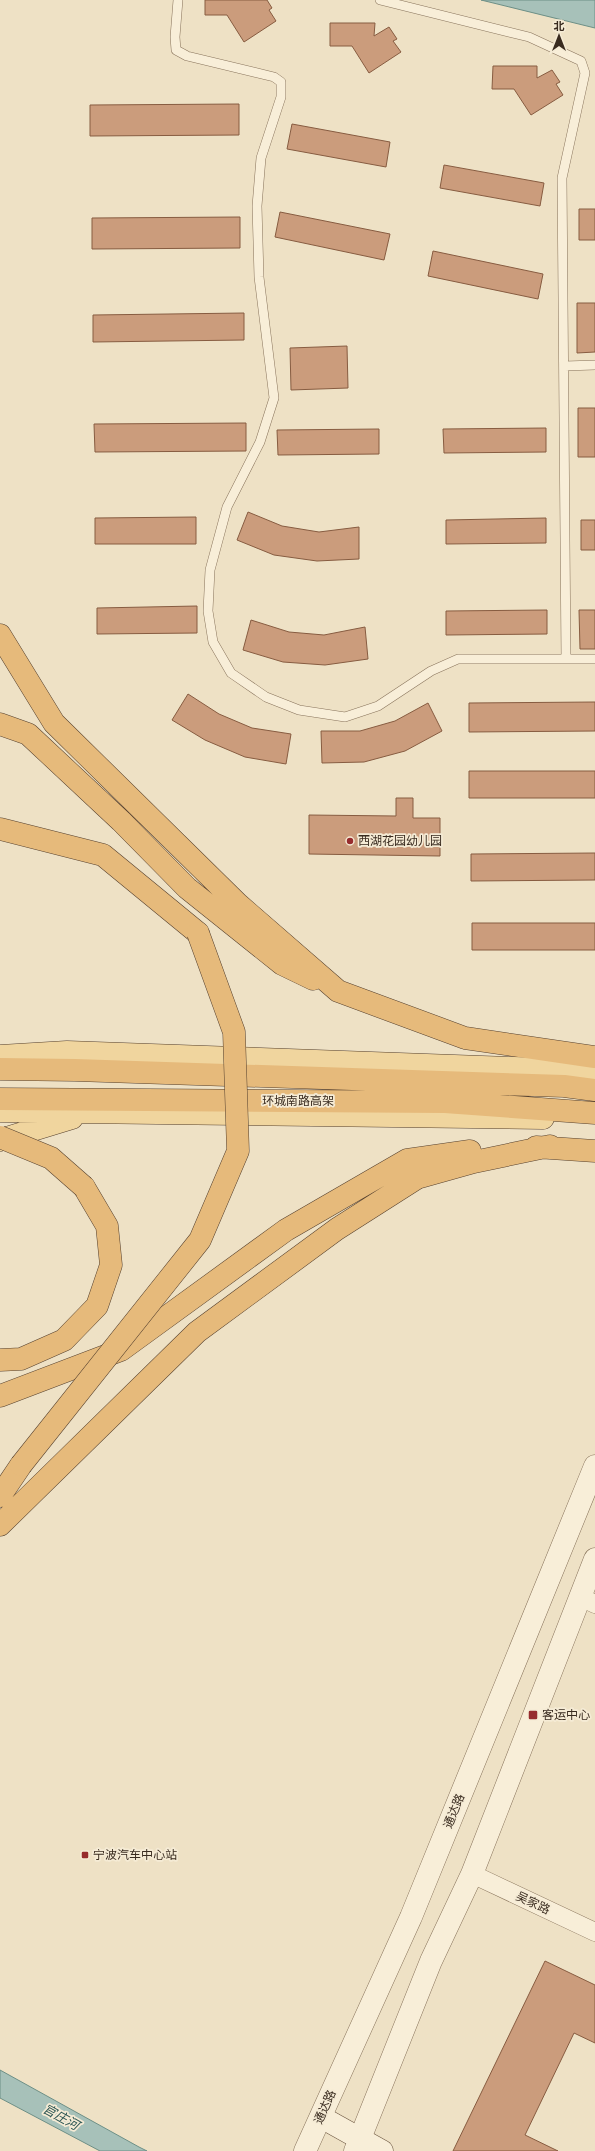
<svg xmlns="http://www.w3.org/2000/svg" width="595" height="2151" viewBox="0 0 595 2151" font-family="'Roboto Serif','Noto Sans SC',serif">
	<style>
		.water { fill: #a7c1b9; stroke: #6d8f86 }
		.building { fill: #cb9c7c; stroke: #875c41 }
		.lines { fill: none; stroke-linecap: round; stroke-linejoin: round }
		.service-casing { stroke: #88735b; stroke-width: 10 }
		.minor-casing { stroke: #88735b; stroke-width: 19 }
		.tertiary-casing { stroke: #88735b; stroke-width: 23 }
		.secondary-casing { stroke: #6a543e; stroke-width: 23 }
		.primary-casing { stroke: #56412f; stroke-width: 23 }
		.trunk-casing { stroke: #56412f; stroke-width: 23 }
		.service { stroke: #f8eed8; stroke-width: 9 }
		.minor { stroke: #f8eed8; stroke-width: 18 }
		.tertiary { stroke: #f8eed8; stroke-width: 22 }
		.secondary { stroke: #f8eed8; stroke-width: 22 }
		.primary { stroke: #f0d59e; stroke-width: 22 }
		.trunk { stroke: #e6ba7b; stroke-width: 22 }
		.trunk-bridge-casing { stroke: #56412f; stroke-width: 23; stroke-linecap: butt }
		.trunk-bridge { stroke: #e6ba7b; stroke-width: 22 }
		.poi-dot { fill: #972c2e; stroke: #f5ebd5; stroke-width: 1.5 }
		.labels { text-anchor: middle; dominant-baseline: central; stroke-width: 3.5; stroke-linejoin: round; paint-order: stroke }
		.poi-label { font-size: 12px; fill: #392b1f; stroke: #f5ebd5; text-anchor: start }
		.street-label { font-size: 12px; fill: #392b1f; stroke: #f5ebd5 }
		.water-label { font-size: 13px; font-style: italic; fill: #2f5855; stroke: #f5ebd5 }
	</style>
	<rect width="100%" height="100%" fill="#eee1c5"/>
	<!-- water -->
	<path class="water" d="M481 0H595V28Z
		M0 2070 139 2147 147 2151H100L0 2098Z"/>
	<!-- building -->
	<path class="building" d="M205 0H267L272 8 269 10 276 21 244 42 227 15H205Z
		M330 23H375L374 36 389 27 397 39 393 41 401 52 369 73 352 46H330Z
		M493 66H537V78L552 70 560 82 556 84 563 95 531 115 514 89H492Z
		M239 104V135L90 136V105Z
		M292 124 390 142 386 167 287 149Z
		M444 165 544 183 540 206 440 188Z
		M579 209H595V240H579Z
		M280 212 390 234 384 260 275 237Z
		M240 217V248L92 249V218Z
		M433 251 543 274 538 299 428 276Z
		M577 303H595V352L577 353Z
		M244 313V340L93 342V315Z
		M347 346 348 388 291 390 290 348Z
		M578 408H595V457H578Z
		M246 423V451L95 452 94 424Z
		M546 428V452L444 453 443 429Z
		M379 429V454L278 455 277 430Z
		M248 512 282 526 319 532 359 527V559L317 561 274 555 237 540Z
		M196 517V544H95V518Z
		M546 518V543L446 544V520Z
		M581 520H595V550H581Z
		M197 606V633L97 634V608Z
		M547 610V634L446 635V611Z
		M579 610H595V649H580Z
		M251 620 289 632 324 635 365 627 368 659 325 665 283 662 243 650Z
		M188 694 219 714 252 728 291 734 286 764 245 757 205 740 172 720Z
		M595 702V731L469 732V703Z
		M428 703 442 731 405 751 364 762 322 763 321 731H360L395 721Z
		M469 771H595V798H469Z
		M396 798H413V818H440V856L309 854V815L396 816Z
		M595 853V880L471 881V854Z
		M472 923H595V950H472Z
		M545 1961 595 1985V2043L574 2033 525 2135 558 2151H453Z"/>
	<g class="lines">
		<defs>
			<path id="service" d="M178 0 175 37 176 50 187 56 274 77 281 82V97L261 158 257 206 259 277 274 398 260 442 227 507 210 570 208 611 213 642 231 673 266 697 299 710 345 717 378 706 431 671 458 659H595
				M380 0 529 37 581 61 585 73 562 178 566 659
				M565 366 595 365"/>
			<path id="minor" d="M580 1597 595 1604
				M472 1874 595 1932"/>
			<path id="tertiary" d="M305 2151 411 1917 595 1466
				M355 2151 431 1961 472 1874 595 1559"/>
			<path id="secondary" d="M321 2117 382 2151"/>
			<path id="primary" d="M0 1056 67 1052 595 1071
				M0 1111 543 1118
				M0 1140 72 1118"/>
			<path id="trunk" d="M0 635 54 723 238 904 338 991 465 1038 595 1057
				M0 724 28 734 121 821 187 888 282 964 313 979
				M0 829 103 855 198 933
				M0 1069 75 1070 564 1086 595 1090
				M0 1099 445 1102 595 1113
				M536 1147 595 1151
				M0 1360 21 1359 64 1340 97 1306 111 1265 107 1226 84 1187
				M0 1396 121 1350 286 1230 407 1160 470 1151
				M0 1496 21 1465
				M0 1525 197 1332 337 1229 417 1178 474 1162 550 1146"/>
		</defs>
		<!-- service casing -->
		<use href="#service" class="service-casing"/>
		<!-- minor casing -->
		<use href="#minor" class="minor-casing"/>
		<!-- tertiary casing -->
		<use href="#tertiary" class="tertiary-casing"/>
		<!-- secondary casing -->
		<use href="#secondary" class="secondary-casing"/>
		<!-- primary casing -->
		<use href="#primary" class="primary-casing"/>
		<!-- trunk casing -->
		<use href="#trunk" class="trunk-casing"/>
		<!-- service -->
		<use href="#service" class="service"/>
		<!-- minor -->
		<use href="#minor" class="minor"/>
		<!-- tertiary -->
		<use href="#tertiary" class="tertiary"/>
		<!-- secondary -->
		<use href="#secondary" class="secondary"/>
		<!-- primary -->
		<use href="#primary" class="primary"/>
		<!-- trunk -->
		<use href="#trunk" class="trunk"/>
		<defs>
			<path id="trunk-bridge" d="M0 1137 51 1158 84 1187
				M21 1465 200 1240 238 1151 234 1032 198 933"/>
		</defs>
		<!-- trunk-bridge casing -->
		<use href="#trunk-bridge" class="trunk-bridge-casing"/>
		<!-- trunk-bridge -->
		<use href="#trunk-bridge" class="trunk-bridge"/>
	</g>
	<!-- markers -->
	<g class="poi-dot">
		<circle cx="350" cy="841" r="4"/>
		<rect x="528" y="1710" width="10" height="10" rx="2"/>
		<rect x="81" y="1851" width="8" height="8" rx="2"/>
	</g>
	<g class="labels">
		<!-- poi labels -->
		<g class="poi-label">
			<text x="358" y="841">西湖花园幼儿园</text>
			<text x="542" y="1715">客运中心</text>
			<text x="93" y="1855">宁波汽车中心站</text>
		</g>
		<!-- street labels -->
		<g class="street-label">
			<text x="298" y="1101">环城南路高架</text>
			<text transform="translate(454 1811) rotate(-68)">通达路</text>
			<text transform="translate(533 1903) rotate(25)">吴家路</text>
			<text transform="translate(325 2107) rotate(-66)">通达路</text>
		</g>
		<!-- water labels -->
		<g class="water-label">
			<text transform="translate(61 2117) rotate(29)">官庄河</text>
		</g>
	</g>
	<!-- north arrow -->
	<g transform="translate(559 36)" stroke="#f5ebd5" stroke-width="3" paint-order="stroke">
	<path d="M0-3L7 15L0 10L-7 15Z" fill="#392b1f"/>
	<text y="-6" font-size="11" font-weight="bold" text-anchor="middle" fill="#392b1f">北</text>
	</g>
</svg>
